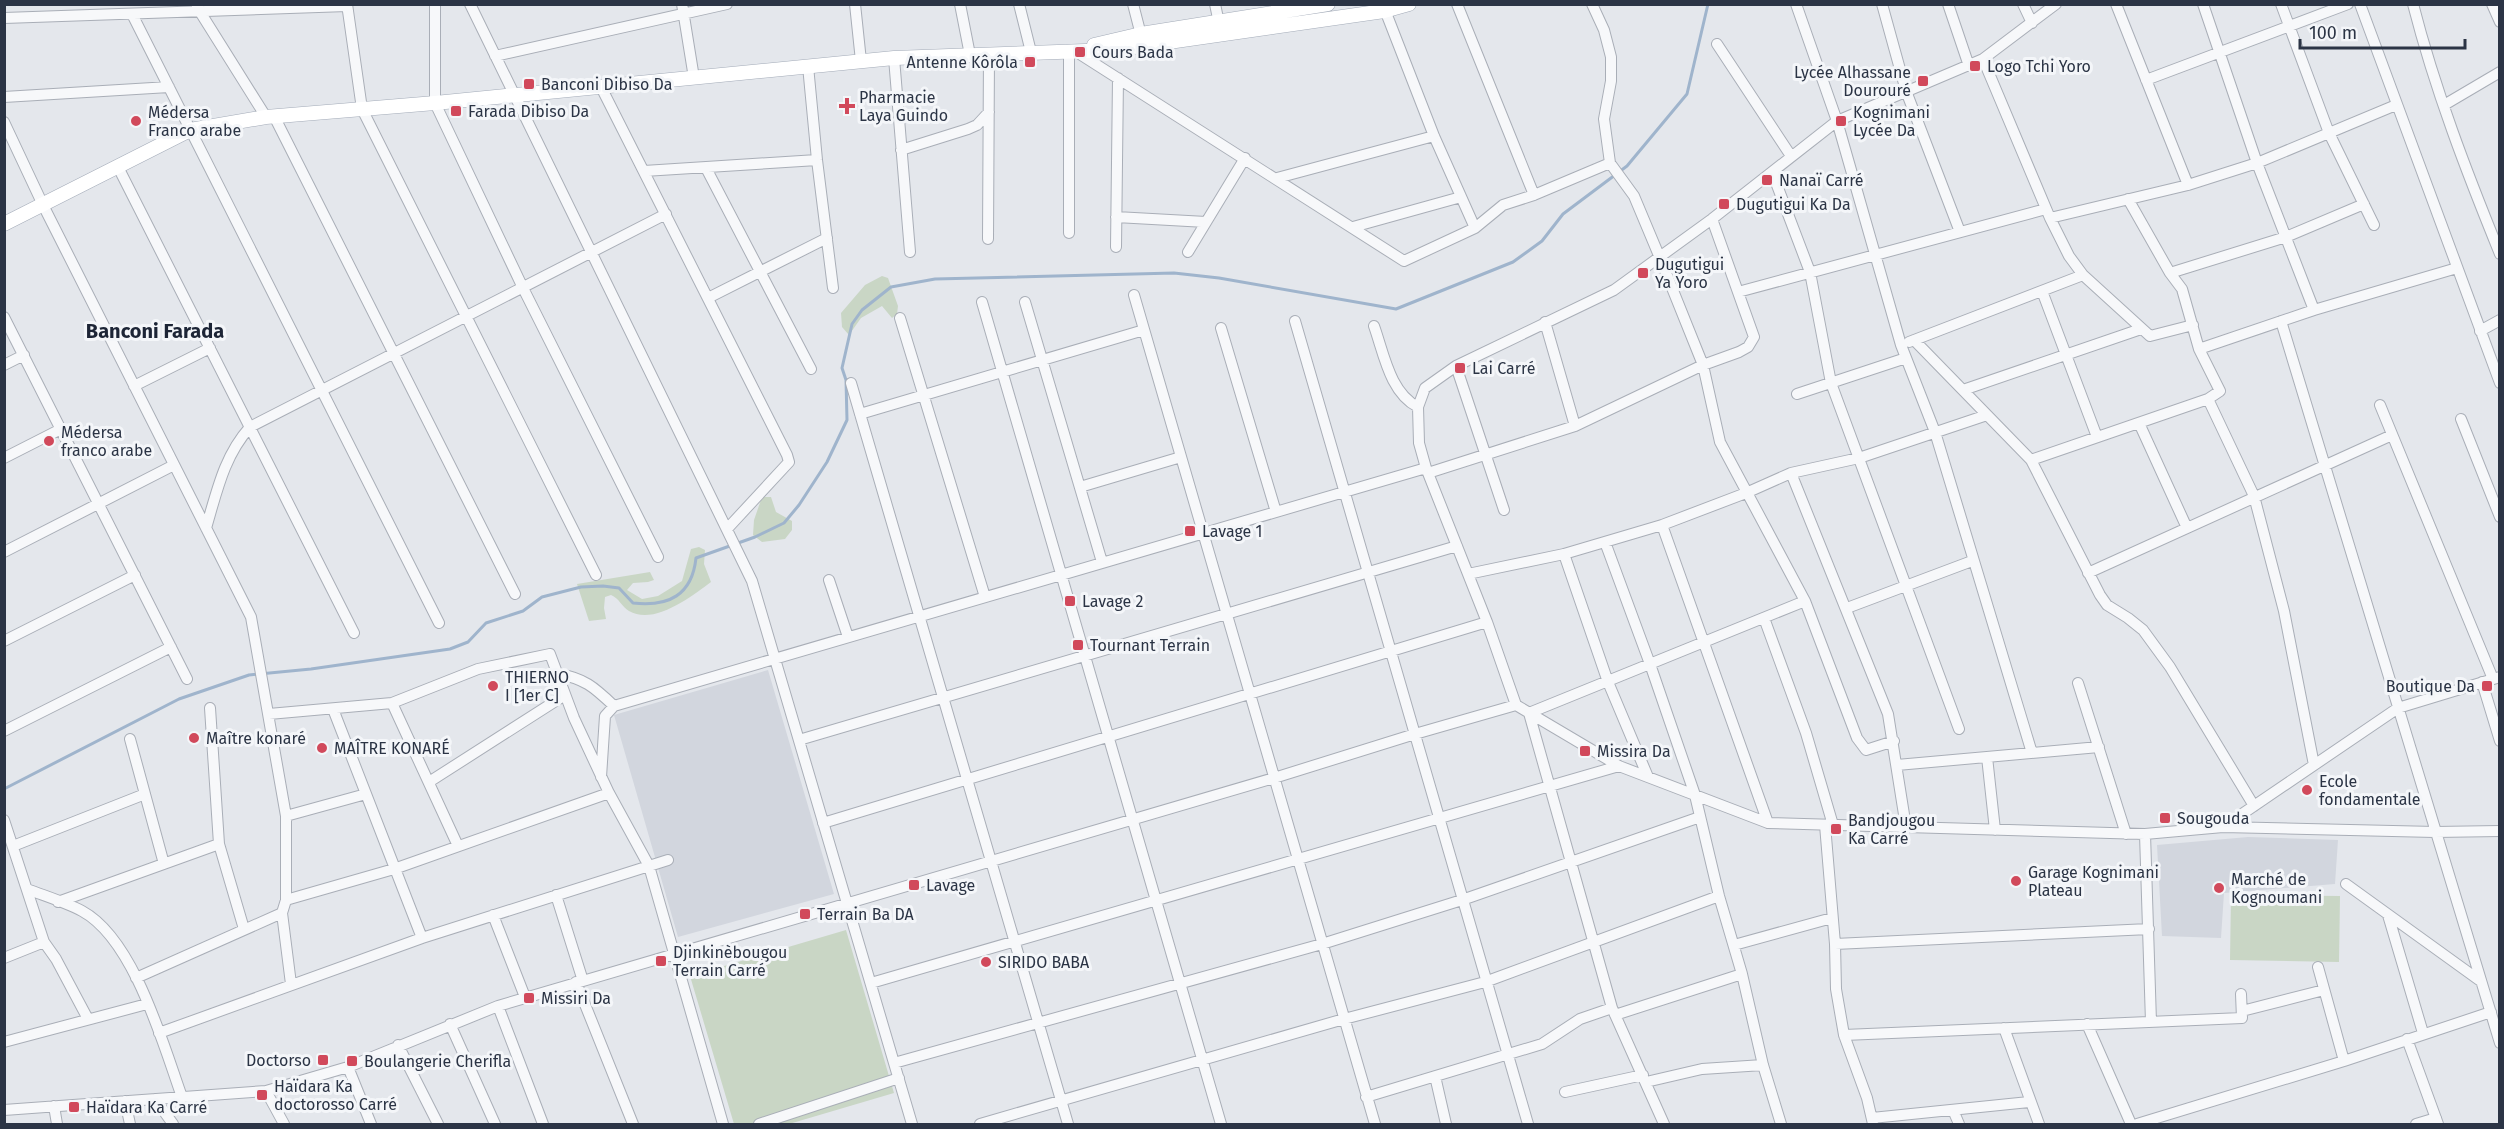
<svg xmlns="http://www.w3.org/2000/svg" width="2504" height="1129" viewBox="0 0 2504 1129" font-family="'Fira Sans',sans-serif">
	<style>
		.built { fill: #d2d6de }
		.green { fill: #c9d6c5 }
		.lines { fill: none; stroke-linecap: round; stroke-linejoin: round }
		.stream { stroke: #9fb4cc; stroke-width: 3 }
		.minor-casing { stroke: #a9aeb7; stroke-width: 12 }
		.major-casing { stroke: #a3abb8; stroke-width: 15 }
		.minor { stroke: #f7f8fa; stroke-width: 10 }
		.major { stroke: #fff; stroke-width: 14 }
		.poi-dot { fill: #d1495b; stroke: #f4f6f9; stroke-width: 2 }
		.labels { text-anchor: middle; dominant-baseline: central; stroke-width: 6; stroke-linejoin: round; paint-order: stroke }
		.poi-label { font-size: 16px; fill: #2b3445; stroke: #f4f6f9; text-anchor: start }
		.quarter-label { font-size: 20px; font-weight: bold; fill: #1d2536; stroke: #f4f6f9 }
	</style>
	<rect width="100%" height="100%" fill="#e4e7ec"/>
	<!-- built -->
	<path class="built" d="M768 670 834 894 678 937 614 715Z
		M2248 837 2338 840 2335 884 2224 893 2221 938 2162 936 2157 845Z"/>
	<!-- green -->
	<path class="green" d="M882 276 888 278 898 306 897 314 892 318 882 306 861 318 849 335 842 327 841 313 865 285Z
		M762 497H771L776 512 792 521V530L785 539 762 542 753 535 754 520Z
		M699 547 705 550 704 564 711 582C692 596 654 626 629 611 622 607 619 598 611 595L605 597 604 608 606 619 589 621 577 584 650 572 654 580 648 582 633 583 627 590 642 599 658 596 682 581 691 549Z
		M2231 895 2340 896 2339 962 2230 960Z
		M846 930 894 1093 789 1124H734L690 976Z"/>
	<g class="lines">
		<!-- stream -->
		<path class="stream" d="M4 789 179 699 249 675 311 669 450 649 468 642 486 623 523 611 542 597 581 587 603 586 619 588 633 603C669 607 692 595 696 558L755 537 784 523 799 505 827 462 847 420 846 380 842 368 852 324 862 310 891 287 935 279 1174 273 1219 278 1396 309 1513 262 1542 241 1563 214 1627 166 1687 94 1708 4"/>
		<defs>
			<path id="minor" d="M347 4 362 109 596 575
				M435 4V103L523 288 658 557
				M470 4 752 581 912 1124
				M682 4 694 78
				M855 4 861 61
				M960 4 970 55
				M1019 4 1031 52
				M1133 4 1142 39
				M1215 4 1220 28
				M1457 4 1534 195
				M1796 4 1837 121 1901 345 1935 432 2032 753
				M1882 4 1906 91 1960 232
				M1948 4 1969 66
				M2023 4 2032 23
				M2116 4 2188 185
				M2203 4 2257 163 2314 310
				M2281 4 2329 133 2374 225
				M2360 4 2500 383
				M2413 4C2435 90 2467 173 2500 254
				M2492 4 2500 22
				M1383 5 1434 136 1475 228
				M197 7 266 117
				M132 14 439 623
				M4 18 347 6
				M1717 44 1791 156
				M1075 51 1404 261 1475 228 1503 205 1534 195 1610 163 1604 119 1611 81V57L1604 30 1592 4
				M495 56 727 4
				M894 58 910 252
				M1983 59 2050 218 2069 256 2083 275 2150 336 2193 325
				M808 66 817 160 833 288
				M2146 80 2348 4
				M601 87 787 455 789 462 727 529
				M4 97 169 87
				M2444 105 2500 72
				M274 116 515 594
				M4 122 43 205 251 617 286 816V900L282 913 291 984
				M901 150 968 129 977 125 989 112
				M1610 163 1634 196 1660 258 1703 365 1720 442 1805 601 1857 738 1866 750 1894 741
				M118 167 354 633
				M706 168 811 369
				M644 171 817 160
				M1772 172 1810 272 1831 383 1959 729
				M1277 178 1434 136
				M1116 217 1206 222
				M2050 218 2188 185 2257 163 2396 105
				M1353 227 1461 197
				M1069 233V50
				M988 239 989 54
				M1116 247 1118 78
				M1188 252 1245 158
				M2170 273 2286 237 2364 204
				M2042 291 2097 437
				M1738 292 2046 209
				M1134 295 1375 1124
				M708 298 827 238
				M982 302 1221 1124
				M1025 302 1102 562
				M4 317 187 679
				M900 318 985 597
				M1295 321 1528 1124
				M2281 321 2500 1043
				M1545 322 1575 426
				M1374 326C1384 354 1390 393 1418 407
				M1221 328 1276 512
				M2480 331 2500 320
				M1914 340 2031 460 2100 595 2107 605 2128 618 2143 630 2170 667 2254 806
				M1909 342 2083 275
				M2199 349 2314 310 2457 268
				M4 365 24 355
				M1456 366 1504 510
				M851 383 1068 1124
				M134 386 210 348
				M1963 390 2141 329
				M1797 394 1906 358
				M2208 399 2254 496 2284 611 2314 765
				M2380 405 2493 679
				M860 414 1144 330
				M2461 419 2500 517
				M2139 423 2187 528
				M4 458 61 429
				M2031 460 2208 399 2220 391 2199 349 2182 289 2170 273 2128 199
				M1428 473 1575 426 1703 365 1739 352 1748 347 1754 337 1712 219
				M1791 473 1888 714 1906 827
				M1080 487 1181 457
				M1662 525 1768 823
				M206 528C217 491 224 456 250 427L666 214
				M1605 542 1650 664 1695 795 1719 896 1742 974 1763 1065 1781 1124
				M4 552 174 465
				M1564 554 1608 682 1648 777
				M2088 573 2392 435
				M1468 574 1564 554 1662 525 1746 493 1791 473 1859 458 1987 415
				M829 580 848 637
				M1847 608 1972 561
				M1764 618 1806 733 1833 825
				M4 641 135 575
				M556 673C585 679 593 686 614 706
				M2482 682 2500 741
				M2078 683 2126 834
				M392 703 458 846
				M1516 705 1487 622 1426 468 1419 443 1418 407 1425 388 1456 366 1614 290 1712 219 1837 121 1983 59 2056 4
				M210 708 219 844 244 929
				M333 709 422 938
				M269 714 392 703 478 669 550 654 574 718 609 793 649 866 723 1124
				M4 731 171 647
				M130 739 164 864
				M799 740 1457 546
				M1987 757 1995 830
				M1897 765 2099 747
				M601 777 605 716 614 706 1426 468
				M429 782 565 695
				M286 816 366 794
				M4 820 44 942 56 959 88 1019
				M823 823 1487 622
				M1825 825 1835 944 1836 989 1844 1035 1867 1098 1873 1124
				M2223 827 2398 708 2500 677
				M2145 834 2151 1022
				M13 846 145 794
				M2346 884 2479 980
				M27 889C45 896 65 902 82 911 134 939 163 1044 182 1097
				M556 895 583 981
				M286 900 394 869 609 793
				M58 902 219 844
				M493 915 525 997
				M2388 915 2423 1033
				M1835 944 2149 929
				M1734 945 1832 918
				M4 958 44 942
				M2318 967 2344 1061
				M136 978 282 913
				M576 982 633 1124
				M871 983 1619 766
				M498 1006 543 1124
				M2242 1011 2324 990
				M1615 1015 1742 974
				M450 1024 495 1124
				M2087 1024 2131 1124
				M2004 1028 2039 1124
				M159 1033 422 938 668 860
				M1844 1035 2242 1018 2241 994
				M2407 1039 2438 1124
				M4 1042 147 1004
				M398 1045 438 1124
				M894 1063 1322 944 1462 900 1700 817
				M348 1067 371 1124
				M1435 1076 1446 1124
				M1646 1082 1702 1069 1763 1065
				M266 1091 284 1124
				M1565 1092 1643 1075
				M1366 1097 1542 1044 1580 1019 1612 1008
				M155 1099 173 1124
				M125 1101 130 1124
				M54 1106 57 1124
				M4 1110 266 1091 348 1067 498 1006 1274 778 1415 734 1516 705 1619 766 1768 823 2145 834 2223 827 2435 832 2500 831
				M1953 1110 1959 1124
				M1872 1118 2029 1102
				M759 1124 899 1078
				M980 1124 1344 1019 1485 982 1719 896
				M1664 1124 1612 1008 1529 713 1805 601
				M2137 1124 2344 1061 2491 1012
				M2416 1124 2436 1118"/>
			<path id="major" d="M1094 45 1141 34 1328 4
				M4 224 190 130 266 117 435 103 894 58 1113 50 1384 11 1409 4"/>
		</defs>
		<!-- minor casing -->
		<use href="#minor" class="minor-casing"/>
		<!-- major casing -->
		<use href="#major" class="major-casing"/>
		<!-- minor -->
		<use href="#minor" class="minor"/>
		<!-- major -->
		<use href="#major" class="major"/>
	</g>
	<!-- markers -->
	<g class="poi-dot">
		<rect x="1074" y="46" width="12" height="12" rx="3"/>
		<rect x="1024" y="56" width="12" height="12" rx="3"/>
		<rect x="1969" y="60" width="12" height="12" rx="3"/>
		<rect x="1917" y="75" width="12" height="12" rx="3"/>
		<rect x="523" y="78" width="12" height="12" rx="3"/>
		<path d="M844 97h6v6h6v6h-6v6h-6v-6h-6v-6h6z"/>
		<rect x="450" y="105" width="12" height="12" rx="3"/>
		<circle cx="136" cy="121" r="6"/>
		<rect x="1835" y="115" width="12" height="12" rx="3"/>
		<rect x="1761" y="174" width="12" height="12" rx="3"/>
		<rect x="1718" y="198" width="12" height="12" rx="3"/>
		<rect x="1637" y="267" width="12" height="12" rx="3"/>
		<rect x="1454" y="362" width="12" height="12" rx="3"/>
		<circle cx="49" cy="441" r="6"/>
		<rect x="1184" y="525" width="12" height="12" rx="3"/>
		<rect x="1064" y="595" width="12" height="12" rx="3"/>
		<rect x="1072" y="639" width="12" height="12" rx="3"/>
		<circle cx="493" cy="686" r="6"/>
		<rect x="2481" y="680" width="12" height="12" rx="3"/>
		<circle cx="194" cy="738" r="6"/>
		<circle cx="322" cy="748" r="6"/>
		<rect x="1579" y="745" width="12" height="12" rx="3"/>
		<circle cx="2307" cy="790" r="6"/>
		<rect x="2159" y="812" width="12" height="12" rx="3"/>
		<rect x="1830" y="823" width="12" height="12" rx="3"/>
		<circle cx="2016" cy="881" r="6"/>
		<rect x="908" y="879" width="12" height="12" rx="3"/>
		<circle cx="2219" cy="888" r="6"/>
		<rect x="799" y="908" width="12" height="12" rx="3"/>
		<rect x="655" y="955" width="12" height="12" rx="3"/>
		<circle cx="986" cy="962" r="6"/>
		<rect x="523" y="992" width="12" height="12" rx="3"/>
		<rect x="317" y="1054" width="12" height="12" rx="3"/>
		<rect x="346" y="1055" width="12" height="12" rx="3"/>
		<rect x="256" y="1089" width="12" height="12" rx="3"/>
		<rect x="68" y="1101" width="12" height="12" rx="3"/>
	</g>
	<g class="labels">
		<!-- poi labels -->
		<g class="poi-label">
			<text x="1092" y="52">Cours Bada</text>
			<text x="1018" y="62" text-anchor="end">Antenne Kôrôla</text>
			<text x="1987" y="66">Logo Tchi Yoro</text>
			<text x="1911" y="72" text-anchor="end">Lycée Alhassane<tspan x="1911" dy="18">Dourouré</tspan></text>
			<text x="541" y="84">Banconi Dibiso Da</text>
			<text x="859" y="97">Pharmacie<tspan x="859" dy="18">Laya Guindo</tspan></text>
			<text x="468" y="111">Farada Dibiso Da</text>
			<text x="148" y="112">Médersa<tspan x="148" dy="18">Franco arabe</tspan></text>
			<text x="1853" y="112">Kognimani<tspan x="1853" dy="18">Lycée Da</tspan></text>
			<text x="1779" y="180">Nanaï Carré</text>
			<text x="1736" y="204">Dugutigui Ka Da</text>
			<text x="1655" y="264">Dugutigui<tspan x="1655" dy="18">Ya Yoro</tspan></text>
			<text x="1472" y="368">Lai Carré</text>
			<text x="61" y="432">Médersa<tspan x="61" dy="18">franco arabe</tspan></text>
			<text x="1202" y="531">Lavage 1</text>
			<text x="1082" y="601">Lavage 2</text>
			<text x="1090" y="645">Tournant Terrain</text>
			<text x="505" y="677">THIERNO<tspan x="505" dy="18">I [1er C]</tspan></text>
			<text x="2475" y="686" text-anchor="end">Boutique Da</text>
			<text x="206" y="738">Maître konaré</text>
			<text x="334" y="748">MAÎTRE KONARÉ</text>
			<text x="1597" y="751">Missira Da</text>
			<text x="2319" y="781">Ecole<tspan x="2319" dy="18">fondamentale</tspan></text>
			<text x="2177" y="818">Sougouda</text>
			<text x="1848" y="820">Bandjougou<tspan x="1848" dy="18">Ka Carré</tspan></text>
			<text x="2028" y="872">Garage Kognimani<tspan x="2028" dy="18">Plateau</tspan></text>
			<text x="2231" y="879">Marché de<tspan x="2231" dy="18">Kognoumani</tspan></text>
			<text x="926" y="885">Lavage</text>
			<text x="817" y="914">Terrain Ba DA</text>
			<text x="673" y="952">Djinkinèbougou<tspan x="673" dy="18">Terrain Carré</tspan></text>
			<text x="998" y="962">SIRIDO BABA</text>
			<text x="541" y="998">Missiri Da</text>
			<text x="311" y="1060" text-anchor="end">Doctorso</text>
			<text x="364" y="1061">Boulangerie Cherifla</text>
			<text x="274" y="1086">Haïdara Ka<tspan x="274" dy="18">doctorosso Carré</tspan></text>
			<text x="86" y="1107">Haïdara Ka Carré</text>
		</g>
		<!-- quarter labels -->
		<g class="quarter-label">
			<text x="155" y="331">Banconi Farada</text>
		</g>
	</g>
	<!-- border -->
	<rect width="2504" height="1129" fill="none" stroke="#2b3445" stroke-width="12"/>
	<!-- scale -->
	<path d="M2300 39v9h165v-9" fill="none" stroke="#2b3445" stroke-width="3"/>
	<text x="2309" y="39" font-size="18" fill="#2b3445" stroke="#f4f6f9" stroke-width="4.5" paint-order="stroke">100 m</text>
</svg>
